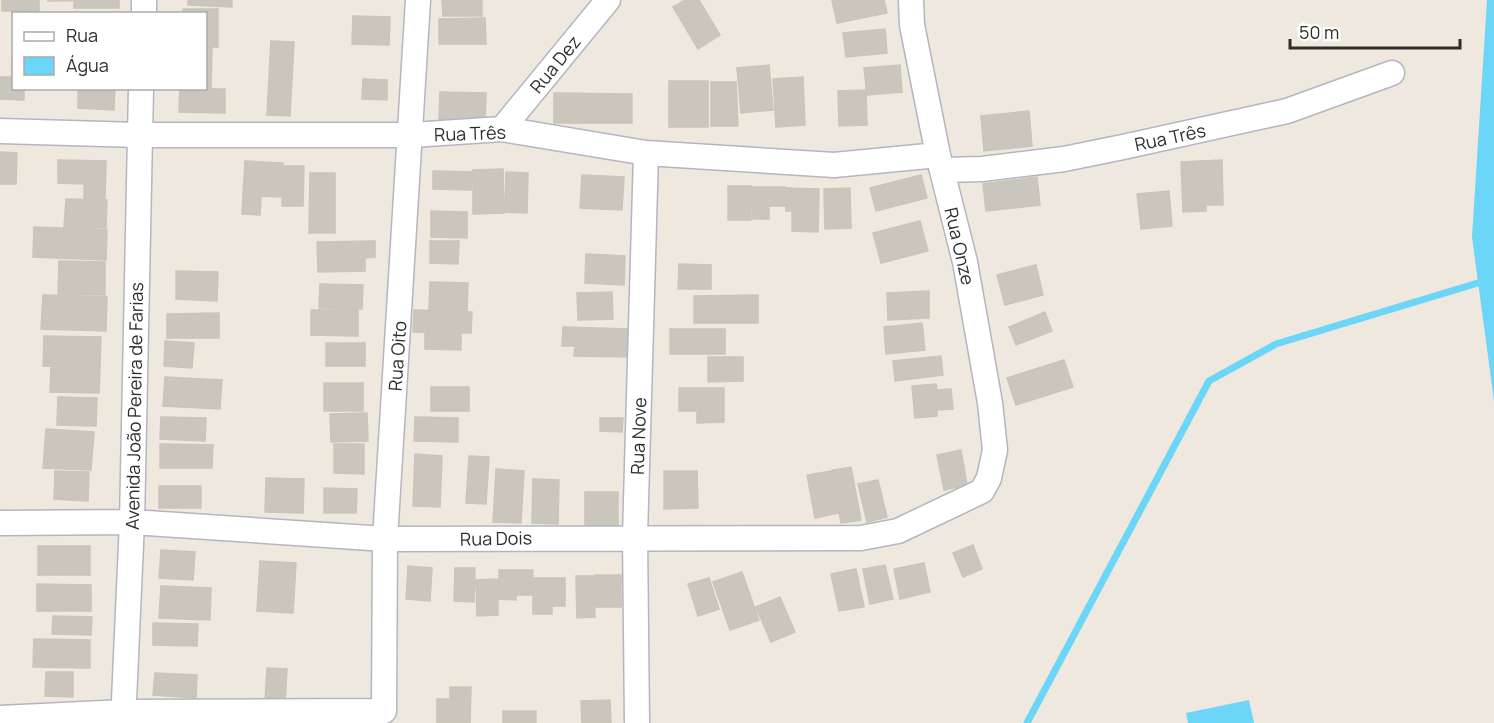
<svg xmlns="http://www.w3.org/2000/svg" width="1494" height="723" viewBox="0 0 1494 723" font-family="Manrope,sans-serif">
	<style>
		.water { fill: #6bd6f8 }
		.lines { fill: none; stroke-linecap: round; stroke-linejoin: round }
		.stream { stroke: #6bd6f8; stroke-width: 7 }
		.building { fill: #cbc6bd; stroke: #cbc4b8; stroke-width: 1.5 }
		.minor-casing { stroke: #b3b6c1; stroke-width: 27 }
		.minor { stroke: #fff; stroke-width: 24 }
		.labels { text-anchor: middle; dominant-baseline: central; stroke-width: 4.5; stroke-linejoin: round; paint-order: stroke }
		.street-label { font-size: 18px; fill: #2d2d2d; stroke: #fff }
	</style>
	<rect width="100%" height="100%" fill="#efe8df"/>
	<!-- water -->
	<path class="water" d="M1487 0H1494V401L1472 237Z
		M1249 700 1254 723H1188L1186 713Z"/>
	<g class="lines">
		<!-- stream -->
		<path class="stream" d="M1027 723 1209 381 1276 344 1494 278"/>
	</g>
	<!-- building -->
	<path class="building" d="M2 0H39V11H2Z
		M119 0V8H74V1H47Z
		M188 0H232V7L188 5Z
		M442 0H482V16H443Z
		M685 0H699L720 35 698 49 673 7Z
		M832 0H884L887 13 837 23Z
		M183 9H218V47L206 46V14H183Z
		M353 16 390 17 389 45 352 44Z
		M485 18 486 44H439V19Z
		M885 29 887 53 846 57 843 33Z
		M271 41 294 42 290 116 267 115Z
		M206 47H212L211 89H225V113L179 112 180 88H206Z
		M12 58 14 88H24V100L0 99V77H12Z
		M769 65 773 110 741 113 737 68Z
		M900 65 902 92 867 95 864 68Z
		M803 77 805 125 776 127 773 79Z
		M363 79 387 80V100L362 99Z
		M669 81H708V127H669Z
		M711 82H736L738 126H711Z
		M78 88H115L114 110 78 108Z
		M866 90 867 125 839 126 838 91Z
		M440 92 486 93 485 123 439 122Z
		M554 93 632 94V123H554Z
		M1029 111 1032 146 984 151 981 116Z
		M0 152 17 153 16 184H0Z
		M58 160 106 161 105 200 84 199V184L58 183Z
		M1222 160 1223 205H1206V211L1183 212 1181 162Z
		M245 161 283 163 281 197 261 196 260 215 242 214Z
		M283 166H304L303 206H282Z
		M503 169 504 213 473 214V170Z
		M433 171 472 172 471 190 433 189Z
		M506 172 528 173 527 213 505 212Z
		M310 173H335V233H309Z
		M582 175 624 177 622 210 580 208Z
		M921 175 927 198 876 211 870 188Z
		M1037 177 1040 205 986 211 983 184Z
		M728 186H751V220H728Z
		M752 187H785V206H769V219H753Z
		M786 188 819 189 818 232 792 231V211H786Z
		M850 188 851 228 825 229 824 189Z
		M1169 191 1172 226 1141 229 1137 194Z
		M66 199 107 200 106 228 64 227Z
		M431 211 467 212V238L431 237Z
		M920 221 928 251 881 263 873 233Z
		M34 227 107 230 106 260 33 257Z
		M375 241V257L365 258V271L318 272 317 242Z
		M430 241H459L458 264 430 263Z
		M586 254 625 256 624 285 585 283Z
		M59 261 105 262V295L58 294Z
		M679 264 711 265V289H678Z
		M1036 265 1043 295 1005 305 997 275Z
		M176 271 218 272 217 301 176 299Z
		M430 282 468 283 467 311 429 310Z
		M320 284 363 285 362 309 319 308Z
		M929 291V318L888 320 887 293Z
		M612 292 613 319 578 320 577 293Z
		M43 295 107 297 106 331 41 329Z
		M758 295V323H694V296Z
		M311 310H358V336L311 335Z
		M414 310 472 312 471 333 413 332Z
		M1045 312 1052 331 1016 345 1009 327Z
		M219 313V338H167V314Z
		M922 323 925 350 886 354 884 327Z
		M563 327 631 329V357L574 356 575 346H562Z
		M670 329H725V354H670Z
		M425 333 461 334V350L425 349Z
		M44 336 101 337 100 368 43 366Z
		M165 341 194 343 192 368 164 366Z
		M326 343H365V366H326Z
		M941 356 943 375 895 381 893 361Z
		M708 357H743V381L708 382Z
		M1064 360 1073 387 1016 405 1007 378Z
		M51 368 100 369 99 393 50 392Z
		M165 377 222 380 220 409 163 406Z
		M324 383H363V411H324Z
		M936 384 937 390 951 389 953 409 937 410V416L915 418 912 386Z
		M431 387H469V411H431Z
		M679 388H724V422L697 423V411H679Z
		M58 397 97 398 96 426 57 425Z
		M367 413 368 441 331 442 330 414Z
		M161 417 206 418 205 441 160 439Z
		M415 417 458 418V442L414 441Z
		M600 418H623L622 432 600 431Z
		M46 429 94 432 91 470 43 468Z
		M160 444 213 445 212 468H160Z
		M334 444H364V474L334 473Z
		M961 450 967 485 944 490 937 455Z
		M415 454 442 456 440 507 413 506Z
		M469 456 489 457 486 504 466 503Z
		M851 467 861 520 841 523 832 470Z
		M496 469 524 471 521 523 493 522Z
		M55 471 89 472 88 501 54 499Z
		M664 471H697L698 508 664 509Z
		M831 471 839 513 815 518 807 475Z
		M266 478 304 479 303 513 265 512Z
		M533 479 559 480 558 524 532 523Z
		M878 480 887 517 867 522 858 484Z
		M159 486H201V508H159Z
		M324 488 357 489 356 513H324Z
		M585 492H618V527H585Z
		M973 545 982 569 963 577 953 553Z
		M38 546H90V575H38Z
		M161 550 195 552 193 580 159 578Z
		M260 561 296 563 293 613 257 611Z
		M924 563 930 592 900 599 894 569Z
		M885 565 893 599 870 604 863 569Z
		M408 566 432 568 430 601 406 599Z
		M455 568H475L474 602 454 601Z
		M856 569 864 607 839 611 831 574Z
		M499 570H516V600L499 599Z
		M517 570H533L532 595H516Z
		M742 572 759 620 730 630 713 582Z
		M595 575H621V607H595Z
		M576 576H594L595 617 577 618Z
		M533 578H565V606H552V614H533Z
		M709 578 719 609 698 616 688 584Z
		M498 579V615L477 616 476 580Z
		M37 584 91 585V611H37Z
		M161 586 211 588 210 620 159 618Z
		M780 597 795 632 771 642 756 607Z
		M53 616 92 617 91 635 52 634Z
		M153 623 198 624 197 646 153 645Z
		M34 639 90 640V668L33 667Z
		M267 668 287 669 285 702 265 701Z
		M46 672H73V697L45 696Z
		M155 673 197 675 196 698 153 695Z
		M450 687H471L470 723H437V699H450Z
		M610 700 611 723H582L581 701Z
		M503 711H536V723H503Z"/>
	<g class="lines">
		<defs>
			<path id="minor" d="M144 14V0
				M502 129 608 0
				M0 131 139 135H412L502 129 646 153 834 165 938 155
				M942 170 982 169 1064 159 1123 147 1287 111 1392 73
				M0 523 132 522 385 539 861 538 898 531 982 491 989 478 995 450 990 403 965 262 938 155 912 25 911 0
				M384 711 385 539 418 0
				M0 718 124 712 384 711
				M123 723 132 522 141 88
				M637 723 635 536 646 153"/>
		</defs>
		<!-- minor casing -->
		<use href="#minor" class="minor-casing"/>
		<!-- minor -->
		<use href="#minor" class="minor"/>
	</g>
	<g class="labels">
		<!-- street labels -->
		<g class="street-label">
			<text transform="translate(555 64) rotate(-51)">Rua Dez</text>
			<text transform="translate(470 133) rotate(-2)">Rua Três</text>
			<text transform="translate(1170 137) rotate(-12)">Rua Três</text>
			<text transform="translate(960 246) rotate(77)">Rua Onze</text>
			<text transform="translate(397 356) rotate(-86)">Rua Oito</text>
			<text transform="translate(134 406) rotate(-89)">Avenida João Pereira de Farias</text>
			<text transform="translate(638 436) rotate(-88)">Rua Nove</text>
			<text transform="translate(496 538) rotate(-1)">Rua Dois</text>
		</g>
	</g>
	<!-- legend -->
	<rect x="12" y="12" width="195" height="78" fill="#ffffff" stroke="#ababab" stroke-width="1.5"/>
	<rect x="24" y="32" width="30" height="9" fill="#ffffff" stroke="#ababab" stroke-width="1.5"/>
	<text x="66" y="42" font-size="18" fill="#2d2d2d">Rua</text>
	<rect x="24" y="57" width="30" height="18" fill="#6bd6f8" stroke="#ababab" stroke-width="1.5"/>
	<text x="66" y="72" font-size="18" fill="#2d2d2d">Água</text>
	<!-- scale -->
	<path d="M1290 39v9h170v-9" fill="none" stroke="#2d2d2d" stroke-width="3"/>
	<text x="1299" y="39" font-size="18" fill="#2d2d2d" stroke="#ffffff" stroke-width="4.5" paint-order="stroke">50 m</text>
</svg>
